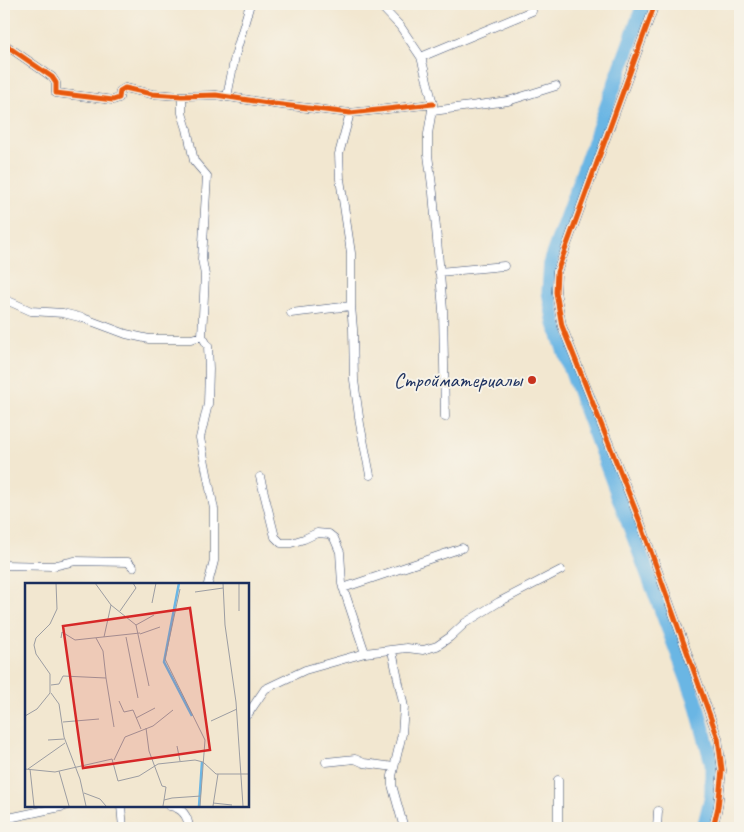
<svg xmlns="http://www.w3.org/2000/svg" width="744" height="832" viewBox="0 0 744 832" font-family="Caveat,sans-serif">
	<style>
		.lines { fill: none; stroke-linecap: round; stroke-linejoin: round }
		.river { stroke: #6bb6e4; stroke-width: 15 }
		.minor-casing { stroke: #3b4b6f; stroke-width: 9 }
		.minor { stroke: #fff; stroke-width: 8 }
		.cycleway-casing { stroke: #f7f3e8; stroke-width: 8 }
		.cycleway { stroke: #e8590c; stroke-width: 5 }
		.poi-dot { fill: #c8321e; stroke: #f7f3e8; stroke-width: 2 }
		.labels { text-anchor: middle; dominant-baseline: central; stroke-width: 4; stroke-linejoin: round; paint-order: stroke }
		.poi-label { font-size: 21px; fill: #1b2f5e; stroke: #f7f3e8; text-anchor: end }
		.inset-river { fill: none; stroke: #6bb6e4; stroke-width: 2.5 }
		.inset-road { fill: none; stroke: #9c9da2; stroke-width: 1 }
		.view { fill: #d62828; fill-opacity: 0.15; stroke: #d62828; stroke-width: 2.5 }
		.inset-edge { fill: none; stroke: #1b2f5e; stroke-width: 2.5 }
	</style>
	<rect width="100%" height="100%" fill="#f7f3e8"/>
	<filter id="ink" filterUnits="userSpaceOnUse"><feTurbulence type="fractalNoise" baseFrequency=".02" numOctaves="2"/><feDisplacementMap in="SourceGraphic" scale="10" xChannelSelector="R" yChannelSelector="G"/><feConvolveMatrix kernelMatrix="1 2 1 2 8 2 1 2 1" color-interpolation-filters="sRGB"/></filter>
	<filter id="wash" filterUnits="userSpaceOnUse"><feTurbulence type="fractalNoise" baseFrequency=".0096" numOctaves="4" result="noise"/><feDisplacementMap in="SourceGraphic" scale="20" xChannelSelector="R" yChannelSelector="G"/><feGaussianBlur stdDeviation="1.12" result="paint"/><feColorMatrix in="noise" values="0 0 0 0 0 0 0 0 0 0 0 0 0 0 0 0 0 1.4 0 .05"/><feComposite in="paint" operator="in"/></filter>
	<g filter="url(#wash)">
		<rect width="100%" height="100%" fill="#f2e7d0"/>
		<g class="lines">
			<!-- river -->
			<path class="river" d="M644 4 551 260 549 292 555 324 574 378 695 699 712 763V795L704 828"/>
		</g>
	</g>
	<g filter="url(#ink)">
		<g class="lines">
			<defs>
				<path id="minor" d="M379 4 400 26 421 57 433 104 428 134V155L433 193 443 310 445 417
					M655 4 557 272 556 292 562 326 641 524 718 738 722 770 718 807 713 828
					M4 44 52 77 56 83V93L113 100 119 98 120 91 125 88 152 94 182 96 216 95 274 104 350 113 433 104
					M421 57 532 11
					M227 97 235 56 250 4
					M433 111 508 101 556 86
					M350 113 339 154 340 179 351 253V306L353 329 354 380 360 424 370 475
					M439 272 504 266
					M4 299 31 311 63 313 83 318 126 334 149 339H191L202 336 205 275 202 259 207 176 194 161 187 129 182 113V96
					M291 313 351 306
					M202 336 208 346 209 369 208 404 200 438 214 509V561L208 584
					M260 477 275 537 281 543H291L304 539 317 533 329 534 334 538 340 552 342 584 365 653
					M4 565 53 566 75 561 128 562 133 567
					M343 588 462 548
					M392 651 404 707 402 734 392 776V785L404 828
					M248 714 265 689 305 670 365 653 407 648 423 650 437 646 450 637 465 623 499 602 561 570
					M326 762 355 759 364 763 394 767
					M558 780V828
					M121 806 123 828
					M170 806C183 808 188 817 189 828
					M4 819 65 806
					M657 828 658 811"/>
			</defs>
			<!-- minor casing -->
			<use href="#minor" class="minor-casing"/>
			<!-- minor -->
			<use href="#minor" class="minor"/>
			<defs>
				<path id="cycleway" d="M655 4 557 272 556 292 562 326 641 524 718 738 722 770 718 807 713 828
					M4 44 52 77 56 83V93L113 100 119 98 120 91 125 88 152 94 182 96 216 95 274 104 350 113 433 104"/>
			</defs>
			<!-- cycleway casing -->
			<use href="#cycleway" class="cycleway-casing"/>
			<!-- cycleway -->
			<use href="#cycleway" class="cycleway"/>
		</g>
	</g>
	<!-- markers -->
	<circle class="poi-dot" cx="532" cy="380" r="5"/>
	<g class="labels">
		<!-- poi labels -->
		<g class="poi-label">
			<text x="522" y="380">Стройматериалы</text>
		</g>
	</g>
	<!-- overview -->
	<g transform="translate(25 583)">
		<rect width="224" height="224" fill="#f2e7d0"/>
		<path class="inset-river" d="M154 0 139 79 167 133M174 223 177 179"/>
		<path class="inset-road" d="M70 0 86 22 111 42 124 103M198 0 200 42 211 119 218 223M155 6 140 76 180 157 175 223M170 9 198 5M127 20 131 0M95 28 111 5 108 0M214 28V0M111 42 129 32M115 51 135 44M79 54 86 22M101 54 113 115M36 55 37 49 50 57 115 50M81 95 89 144M26 102 34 101 38 93 81 95 78 68 71 55M26 110 34 121 39 154 55 196 61 223M94 118 99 129 108 127 116 146M0 133 12 126 25 110V91L11 71 9 62 11 55 25 41 32 26 31 0M111 135 130 125M186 138 212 126M38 139 74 136M121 145 124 168 137 203 141 204 139 217M23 157 39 156M152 163 155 178M89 177 100 154 128 143 148 127M0 186 30 189 87 176 93 198 114 193 133 181 170 177 178 179 191 191H224M3 186 40 160M5 186 9 223M34 188 44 223M59 210 75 216 81 223M188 220 207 222M138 223 139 217 147 215 176 213M188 223 193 191"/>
		<path class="view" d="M165 25 185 167 58 185 38 43Z"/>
		<rect width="224" height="224" class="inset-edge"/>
	</g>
	<!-- margin -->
	<rect width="744" height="832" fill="none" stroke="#f7f3e8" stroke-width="20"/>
</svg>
